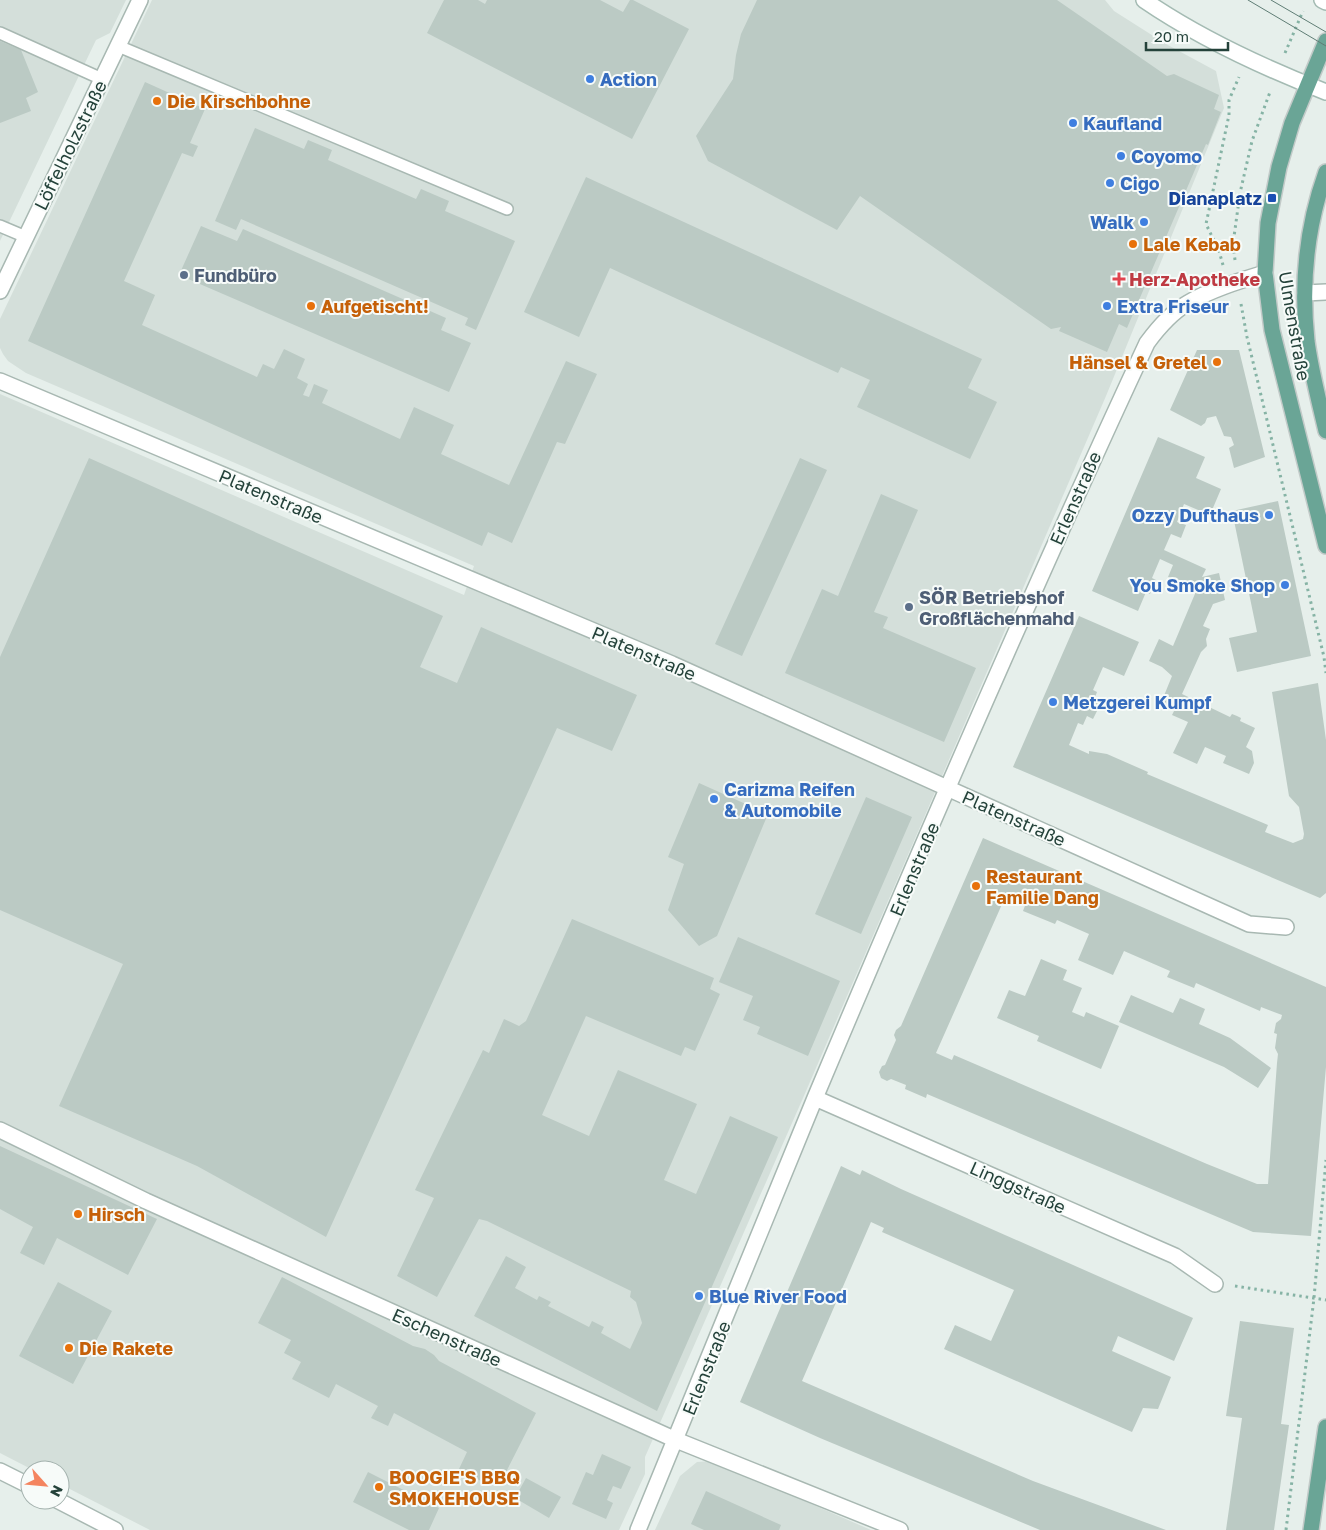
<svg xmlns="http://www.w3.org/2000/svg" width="1326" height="1530" viewBox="0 0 1326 1530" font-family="'Golos Text',sans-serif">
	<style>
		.built { fill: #d4dfda }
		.building { fill: #bbcac4; fill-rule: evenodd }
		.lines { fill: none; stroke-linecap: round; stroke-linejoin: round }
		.lane-casing { stroke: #a8b8b2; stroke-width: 14 }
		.street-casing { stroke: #a8b8b2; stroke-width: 18 }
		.secondary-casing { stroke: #a4bbb3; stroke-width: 18 }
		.primary-casing { stroke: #c2cac8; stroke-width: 18 }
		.path { stroke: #86b3a5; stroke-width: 3; stroke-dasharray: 2.5 4; stroke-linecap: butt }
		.lane { stroke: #fff; stroke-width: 11 }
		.street { stroke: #fff; stroke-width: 15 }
		.secondary { stroke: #fff; stroke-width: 15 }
		.primary { stroke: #6aa596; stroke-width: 15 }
		.tram { stroke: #5f7d75; stroke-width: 1 }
		.shop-dot { fill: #3f7fe0; stroke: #f7fbf9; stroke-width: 2 }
		.food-dot { fill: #e8710a; stroke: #f7fbf9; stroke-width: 2 }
		.transit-dot { fill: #1a4fb4; stroke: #f7fbf9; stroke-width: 2 }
		.service-dot { fill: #5c6f8a; stroke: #f7fbf9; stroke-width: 2 }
		.health-dot { fill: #e0444e; stroke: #f7fbf9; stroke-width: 2 }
		.labels { text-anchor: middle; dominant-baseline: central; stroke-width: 4; stroke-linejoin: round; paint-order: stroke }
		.shop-label { font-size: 18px; font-weight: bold; fill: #366cbe; stroke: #f7fbf9; text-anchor: start }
		.food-label { font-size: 18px; font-weight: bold; fill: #c56008; stroke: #f7fbf9; text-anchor: start }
		.street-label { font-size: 18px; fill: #24423a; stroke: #f7fbf9 }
		.transit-label { font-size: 18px; font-weight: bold; fill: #164399; stroke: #f7fbf9; text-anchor: end }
		.service-label { font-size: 18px; font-weight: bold; fill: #4e5e75; stroke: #f7fbf9; text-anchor: start }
		.health-label { font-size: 18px; font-weight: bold; fill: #be3a42; stroke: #f7fbf9; text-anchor: start }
	</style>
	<rect width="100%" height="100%" fill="#e6efeb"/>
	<!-- built -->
	<path class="built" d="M0 0H126L110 33 96 40 0 241Z
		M152 0H1105L1114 11 1166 44 1216 71 1224 108 1106 396 803 1098 645 1457V1474L619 1530H150L60 1484V1470H33L0 1453V394L464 595 474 566 26 373 8 361 3 354 0 348V319Z
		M713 1461 871 1530H655L680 1476 697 1462Z"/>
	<!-- building -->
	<path class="building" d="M444 0H478L485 4 487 0H600L623 12 630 0H633L689 29 632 139 427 33Z
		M757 0H1057L1167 76 1174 74 1219 95 1214 109 1221 112 1208 145 1206 144 1127 328 1119 324 1107 352 1059 331 1061 327 1051 329 860 196 837 230 708 161 696 136 733 79 736 55 741 34Z
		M0 41 21 50 38 92 26 98 31 111 0 123Z
		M145 82 205 109 190 143 198 146 193 157 182 153 124 281 155 295 142 325 257 377 263 364 274 369 284 349 305 359 297 378 308 384 303 395 309 397 314 384 328 390 322 403 400 439 414 407 454 425 441 454 509 485 566 361 597 374 565 444 557 442 512 543 488 532 482 546 28 341Z
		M255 128 304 149 308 140 332 150 328 160 416 199 421 189 449 201 445 211 515 241 476 330 465 325 468 318 241 219 236 230 215 221Z
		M586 177 982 359 968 388 997 402 970 459 857 407 870 380 841 367 838 373 610 268 579 337 524 312Z
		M201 226 237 241 243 229 446 318 441 330 471 343 449 392 179 275Z
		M1197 350H1239L1265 457 1234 468 1229 448 1234 445 1231 437 1224 436 1216 416 1207 418 1205 423 1201 426 1170 410Z
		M1158 437 1205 457 1196 478 1221 489 1210 515 1184 504 1177 522 1186 525 1181 538 1171 534 1164 550 1206 569 1202 577 1219 573 1225 600 1213 604 1203 626 1210 629 1206 639 1207 646 1201 652 1182 694 1230 717 1232 714 1237 716 1241 718 1240 721 1255 728 1246 747 1252 751 1254 763 1249 774 1223 763 1226 756 1205 747 1197 764 1173 753 1188 722 1172 715 1175 709 1161 703 1172 676 1162 667 1149 661 1159 639 1173 646 1197 589 1168 577 1173 565 1160 559 1152 578 1156 580 1150 594 1146 592 1138 611 1092 591Z
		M89 458 443 616 420 667 457 683 481 627 637 695 612 751 557 728 326 1237 197 1166 59 1106 123 964 0 910V657Z
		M800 458 827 470 742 656 715 644Z
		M881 494 918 510 874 612 888 617 883 628 976 668 944 742 785 673 822 589 838 596Z
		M1278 501 1311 656 1237 672 1229 638 1257 632 1232 511Z
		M1079 616 1139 642 1124 676 1103 667 1093 690 1097 692 1094 700 1101 703 1093 719 1087 716 1083 725 1078 723 1069 745 1089 754V751L1107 754 1148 772 1147 774 1268 825 1265 832 1293 843 1303 839 1304 834 1299 807 1289 796 1272 692 1318 683 1326 740V893L1320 898 1013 767Z
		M699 783 768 814 717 936 699 946 668 910 684 864 668 857Z
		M866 797 912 817 861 934 815 914Z
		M983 838 1326 987V1067L1311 1236 1253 1232 927 1094 926 1098 905 1089 906 1085 891 1079 887 1081 881 1078 879 1072 882 1066 885 1065 896 1040 894 1035 896 1030 901 1026ZM1014 898 1026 903 1023 911 1055 924 1057 920 1089 934 1078 960 1113 975 1124 951 1170 971 1167 977 1194 988 1196 983 1260 1011 1261 1007 1282 1015 1281 1019 1276 1023 1274 1033 1277 1034 1275 1048 1278 1054 1277 1063 1268 1184H1257L1207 1164 954 1055 952 1060 936 1053 1003 902Z
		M572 919 714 978 710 989 720 994 695 1051 685 1047 681 1056 586 1016 542 1115 589 1136 618 1070 697 1104 664 1180 696 1194 730 1116 778 1137 657 1411 474 1316 506 1256 526 1267 515 1288 537 1300 539 1296 551 1302 548 1306 589 1327 592 1321 604 1327 601 1333 630 1349 642 1323 636 1302 630 1297 631 1291 487 1221 479 1219 437 1297 397 1276 434 1198 415 1190 483 1050 489 1053 504 1019 519 1026 526 1021Z
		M738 937 840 981 808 1056 757 1034 760 1027 743 1020 753 996 719 982Z
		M1041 959 1067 970 1063 980 1082 988 1072 1012 1084 1017 1086 1012 1119 1026 1101 1069 1037 1041 1039 1036 997 1018 1009 990 1025 996Z
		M1131 995 1173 1013 1180 998 1205 1009 1199 1024 1230 1038 1271 1068 1258 1088 1224 1067 1119 1022Z
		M0 1146 157 1219 128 1275 57 1238 44 1265 20 1253 33 1227 0 1209Z
		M841 1166 860 1175 862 1170 901 1189 1193 1318 1174 1361 1118 1336 1112 1351 1171 1377 1158 1409 1143 1408 1132 1432 944 1349 955 1325 991 1341 1014 1290 882 1232 884 1228 871 1222 802 1381 1033 1481 1166 1530H1040L820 1438 740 1402Z
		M282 1277 413 1346 425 1349 434 1355 439 1361 536 1413 506 1472 500 1469 490 1486 459 1469 467 1452 394 1413 388 1426 371 1418 378 1406 336 1384 329 1398 292 1379 301 1362 284 1353 291 1340 258 1323Z
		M58 1282 112 1311 73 1384 19 1356Z
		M1240 1321 1294 1328 1281 1424 1289 1425 1274 1530H1226L1242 1418 1226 1416Z
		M602 1454 631 1467 621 1489 613 1486 607 1500 613 1503 606 1519 572 1504 586 1472 593 1475Z
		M368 1472 439 1508 429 1530H409L353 1502Z
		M526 1478 561 1497 549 1518 515 1498Z
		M706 1491 781 1525 779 1530H704L691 1524Z"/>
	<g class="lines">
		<defs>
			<path id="lane" d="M0 33 102 79
				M118 46 507 209
				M0 226 26 237"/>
			<path id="street" d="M0 291 140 0
				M1305 293 1326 292
				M0 381 672 664 1249 924 1286 927
				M815 1098 1175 1256 1215 1284
				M0 1130 146 1201 676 1440 900 1530
				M0 1471 30 1486
				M57 1500 115 1530
				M638 1530C698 1387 755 1241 815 1098 922 844 1031 592 1147 343 1158 328 1172 312 1188 303 1212 289 1239 281 1265 273"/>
			<path id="secondary" d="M1144 0C1201 39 1262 67 1326 92
				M1322 0 1326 2"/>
			<path id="primary" d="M1326 41 1292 123 1279 167 1268 223 1265 273 1272 330 1326 546
				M1326 172C1307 225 1301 284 1307 341 1311 371 1319 401 1326 431
				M1311 1530 1326 1427"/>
		</defs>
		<!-- lane casing -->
		<use href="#lane" class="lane-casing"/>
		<!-- street casing -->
		<use href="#street" class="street-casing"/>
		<!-- secondary casing -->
		<use href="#secondary" class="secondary-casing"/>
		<!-- primary casing -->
		<use href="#primary" class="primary-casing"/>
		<!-- path -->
		<path class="path" d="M1285 53 1303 11
			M1235 260 1233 244 1240 193 1252 141 1270 92
			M1223 265 1219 251 1206 224 1229 115V100L1239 77
			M1241 304 1247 337 1324 657 1326 673
			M1235 1286 1326 1300
			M1286 1530 1314 1298 1326 1160"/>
		<!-- lane -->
		<use href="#lane" class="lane"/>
		<!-- street -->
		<use href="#street" class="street"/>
		<!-- secondary -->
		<use href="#secondary" class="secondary"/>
		<!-- primary -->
		<use href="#primary" class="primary"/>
		<!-- tram -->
		<path class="tram" d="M1248 0 1326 46
			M1271 0 1326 32"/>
	</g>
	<!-- markers -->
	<g class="shop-dot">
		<circle cx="590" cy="79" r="5"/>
		<circle cx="1073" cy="123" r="5"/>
		<circle cx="1121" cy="156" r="5"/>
		<circle cx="1110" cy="183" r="5"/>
		<circle cx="1144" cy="222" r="5"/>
		<circle cx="1107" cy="306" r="5"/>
		<circle cx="1269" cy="515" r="5"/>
		<circle cx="1285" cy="585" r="5"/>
		<circle cx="1053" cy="702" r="5"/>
		<circle cx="714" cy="799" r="5"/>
		<circle cx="699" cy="1296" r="5"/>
	</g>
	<g class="food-dot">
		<circle cx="157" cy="101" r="5"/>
		<circle cx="1133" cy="244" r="5"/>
		<circle cx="311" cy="306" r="5"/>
		<circle cx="1217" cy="362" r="5"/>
		<circle cx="976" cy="886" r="5"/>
		<circle cx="78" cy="1214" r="5"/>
		<circle cx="69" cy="1348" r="5"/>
		<circle cx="379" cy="1487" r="5"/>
	</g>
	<rect class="transit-dot" x="1267" y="193" width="10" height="10" rx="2.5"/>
	<g class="service-dot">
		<circle cx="184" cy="275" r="5"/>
		<circle cx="909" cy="607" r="5"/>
	</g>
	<path class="health-dot" d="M1116.5 271.5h5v5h5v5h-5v5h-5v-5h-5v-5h5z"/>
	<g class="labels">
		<!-- shop labels -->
		<g class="shop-label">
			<text x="600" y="79">Action</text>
			<text x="1083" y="123">Kaufland</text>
			<text x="1131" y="156">Coyomo</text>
			<text x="1120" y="183">Cigo</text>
			<text x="1134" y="222" text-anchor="end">Walk</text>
			<text x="1117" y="306">Extra Friseur</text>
			<text x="1259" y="515" text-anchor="end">Ozzy Dufthaus</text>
			<text x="1275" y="585" text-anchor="end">You Smoke Shop</text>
			<text x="1063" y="702">Metzgerei Kumpf</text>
			<text x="724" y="789">Carizma Reifen<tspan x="724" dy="21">&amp; Automobile</tspan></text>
			<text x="709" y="1296">Blue River Food</text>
		</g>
		<!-- food labels -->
		<g class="food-label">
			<text x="167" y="101">Die Kirschbohne</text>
			<text x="1143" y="244">Lale Kebab</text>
			<text x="321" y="306">Aufgetischt!</text>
			<text x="1207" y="362" text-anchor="end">Hänsel &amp; Gretel</text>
			<text x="986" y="876">Restaurant<tspan x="986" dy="21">Familie Dang</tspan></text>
			<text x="88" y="1214">Hirsch</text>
			<text x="79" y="1348">Die Rakete</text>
			<text x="389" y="1477">BOOGIE'S BBQ<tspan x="389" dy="21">SMOKEHOUSE</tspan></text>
		</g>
		<!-- street labels -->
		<g class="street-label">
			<text transform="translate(70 145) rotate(-64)">Löffelholzstraße</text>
			<text transform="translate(1295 326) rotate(80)">Ulmenstraße</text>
			<text transform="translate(271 496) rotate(23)">Platenstraße</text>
			<text transform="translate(1075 498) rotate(-66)">Erlenstraße</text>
			<text transform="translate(644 653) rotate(23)">Platenstraße</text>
			<text transform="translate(1014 818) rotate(24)">Platenstraße</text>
			<text transform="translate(914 869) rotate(-67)">Erlenstraße</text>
			<text transform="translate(1018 1187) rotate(24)">Linggstraße</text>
			<text transform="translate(447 1337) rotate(24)">Eschenstraße</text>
			<text transform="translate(706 1368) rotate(-68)">Erlenstraße</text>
		</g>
		<!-- transit labels -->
		<g class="transit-label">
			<text x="1262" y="198">Dianaplatz</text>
		</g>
		<!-- service labels -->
		<g class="service-label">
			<text x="194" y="275">Fundbüro</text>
			<text x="919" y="597">SÖR Betriebshof<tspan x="919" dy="21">Großflächenmahd</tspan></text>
		</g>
		<!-- health labels -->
		<g class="health-label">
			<text x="1129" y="279">Herz-Apotheke</text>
		</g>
	</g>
	<!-- north arrow -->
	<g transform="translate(45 1485) rotate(117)"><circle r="24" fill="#f7fbf9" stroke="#a3b1ad"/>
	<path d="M0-4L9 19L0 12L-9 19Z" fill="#f4845f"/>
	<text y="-8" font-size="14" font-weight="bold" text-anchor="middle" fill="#24423a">N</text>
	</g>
	<!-- scale -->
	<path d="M1146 42v8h82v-8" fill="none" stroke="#24423a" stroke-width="2.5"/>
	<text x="1154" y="42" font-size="15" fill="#24423a" stroke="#f7fbf9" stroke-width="4" paint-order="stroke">20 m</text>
</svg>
